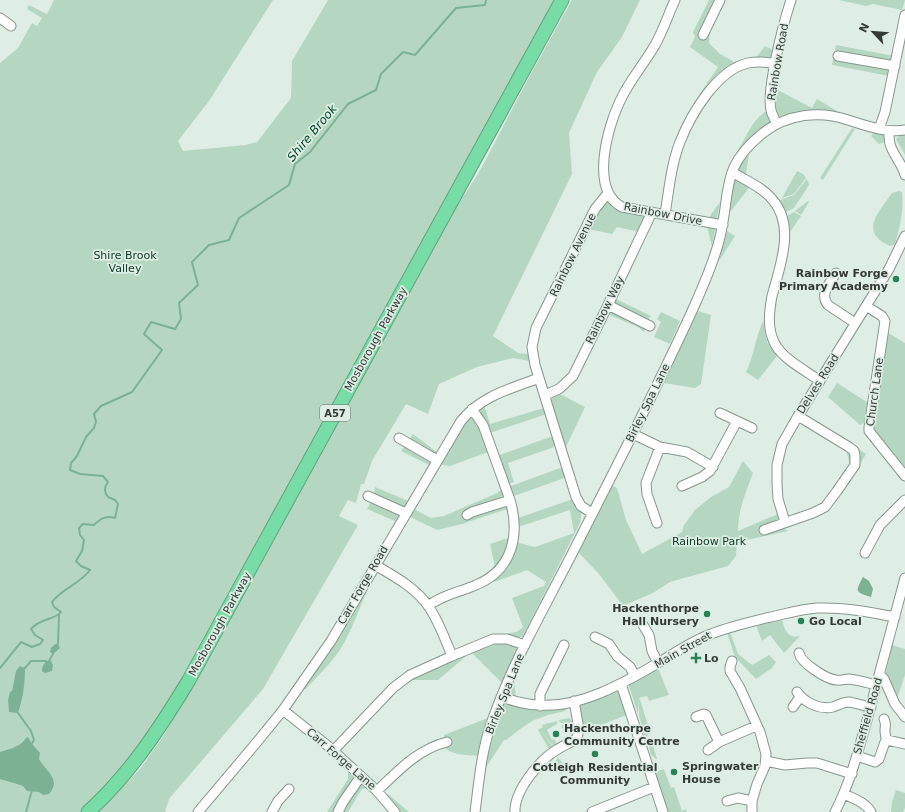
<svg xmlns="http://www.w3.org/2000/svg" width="905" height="812" viewBox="0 0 905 812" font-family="'DejaVu Sans',sans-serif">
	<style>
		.green { fill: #b5d7c2 }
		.water { fill: #7db193 }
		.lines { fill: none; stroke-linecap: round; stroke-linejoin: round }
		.stream { stroke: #7db193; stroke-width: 2 }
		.minor-casing { stroke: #87978d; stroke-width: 11 }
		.highway-casing { stroke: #60a37e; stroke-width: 15 }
		.minor { stroke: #fff; stroke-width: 9 }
		.highway { stroke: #77dca5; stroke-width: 13 }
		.poi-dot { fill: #288257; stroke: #deeee4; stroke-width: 1.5 }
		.labels { text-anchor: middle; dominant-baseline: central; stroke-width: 3.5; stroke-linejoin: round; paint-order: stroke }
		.shield { fill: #deeee4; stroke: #67706a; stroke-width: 1 }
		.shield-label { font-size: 10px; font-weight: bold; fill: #343a36 }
		.street-label { font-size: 11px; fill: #343a36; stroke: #deeee4 }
		.park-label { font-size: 11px; fill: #0c3723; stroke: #deeee4 }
		.poi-label { font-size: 11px; font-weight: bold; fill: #343a36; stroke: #deeee4; text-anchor: start }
		.water-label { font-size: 12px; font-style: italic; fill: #03482b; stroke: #deeee4 }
	</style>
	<rect width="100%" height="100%" fill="#deeee4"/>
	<!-- green -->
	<path class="green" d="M54 0H273L209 101 178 141 183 151 245 145 257 142 291 98 292 61 328 0H554L198 652 161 715 135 755 82 812H0V63L18 48 32 23 37 26 42 18 27 9 29 5 47 14Z
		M572 0H640L622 37 597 72 569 133 572 174 493 336 518 353 528 354 529 361 513 358 477 367 439 384 428 414 406 404 372 461 364 484H361L356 503 348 500 339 516 358 525 263 689 169 799 165 812H98L140 769 164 735 223 632 453 210C480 178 496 138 516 102 534 67 553 34 572 0Z
		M709 0H724L710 27 709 43 720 54 733 61 735 65 703 97 699 95 718 67 690 47 695 37 693 32Z
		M839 0H905L902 10 873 4 866 6Z
		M836 45 894 56 889 76 832 65Z
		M765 46 775 51 774 56 768 60 755 59Z
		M774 88 812 108 817 99 837 111 812 112 769 124 737 152C746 137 753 118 768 110Z
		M852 128 855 129 823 180 820 178Z
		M875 131 884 134 886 139 885 142 879 144 871 136Z
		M905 134V155L896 139 899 136Z
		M749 155 745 180 752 184 731 211H730C732 194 732 164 749 155Z
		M797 171 803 174 806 178 794 194 782 198Z
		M807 179 809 185 794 208 786 212 780 200 794 195Z
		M899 191 902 192C904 210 900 227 895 244L890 246C858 232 879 212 892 193Z
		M808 201 809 202 801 215 795 211Z
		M604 202 612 203 645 215 646 218 639 232 617 227 612 234 588 229Z
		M720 202 712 246C705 221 705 222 720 202Z
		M794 212 801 216 790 232 787 216Z
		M727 231 735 236 719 261Z
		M614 298 651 316 643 325 645 329 644 332 638 327 607 314Z
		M698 311 711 315 701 384 695 388 664 383Z
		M661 312 680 321 670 344 654 337 661 322 657 319Z
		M763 321 767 342 777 356 758 380 746 372C754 356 755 338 763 321Z
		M885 331 905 343V471L871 428Z
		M837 383 870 404 866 422 860 425 828 397Z
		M558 393 585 407 566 447 563 449 550 401 554 395Z
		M484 405 490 424 544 408 547 414 490 433 481 414 480 410Z
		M469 418 476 419 491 451 450 466 438 464 456 433Z
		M413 434 437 452 429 465 401 451Z
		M553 436 557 446 508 463 514 482 507 484 497 456Z
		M853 445 866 454 857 469 850 466 846 449Z
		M743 461 753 473C746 492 738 510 738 531L780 513 782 527 788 531 737 542 736 556 728 566 670 582 653 593 623 606 599 574 578 552 612 485 617 488 626 520 642 554 682 532 684 525 695 510 711 497 729 487Z
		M563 467 567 477 511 497 508 487Z
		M375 487 408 501 397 522 367 509 374 496Z
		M503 488 511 511 504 510 462 524 437 530 408 516 412 508 431 518 444 516 497 493Z
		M573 499 582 510 580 523 523 636 518 638 508 636V633C515 633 518 632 523 627L512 598 544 586 546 582 527 570 494 582 493 579 495 567 490 544 508 538 516 542 535 547 574 533 570 510 515 528 518 518Z
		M362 591 366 593C358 612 351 632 340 650 330 664 317 677 305 690L304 687Z
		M782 620C785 630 787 639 800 636L784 653 770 635 762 641 756 625Z
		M730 632 738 654 752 665 769 655 776 662 772 668 756 679 735 657 727 633Z
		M487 643H513L517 649 502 683 471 652 438 680H410Z
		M892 645 905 649V675L897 699 886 673Z
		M658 668 669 695 649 701 647 696 639 698 638 714 629 686 630 684Z
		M519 670 514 680 516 697 511 696 508 689 514 675Z
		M617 689 620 690 629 714 583 732 580 704Z
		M639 699H640L650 732 645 739 639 715Z
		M507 702 569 706 565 711 548 715 534 720 520 729 506 740H504L485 769 487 758 501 707 503 704Z
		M488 718 477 756C469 755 446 755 444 745 443 743 444 738 444 735Z
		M569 718 573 722H570L571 727H574L575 733 573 735 563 729 561 726 563 725V723H560L559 720Z
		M557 721V724L547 730 552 740 554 739 557 744 553 746 539 729 543 727 542 725Z
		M539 729 553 747 549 749 538 730Z
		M652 742 657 759H656L651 755 648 743Z
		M558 758 567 767 561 774 551 766Z
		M664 769 671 788 674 787 682 811 686 809 687 812H666L652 773Z
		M348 772 367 788 362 789 348 812H327L348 779Z
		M896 790 905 793V808L903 812H891L892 802Z
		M388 794 409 812H393L387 796Z"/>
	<!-- water -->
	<path class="water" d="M863 577 869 581 873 589 871 597C855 592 855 592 863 577Z
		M55 644H58L60 648 53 654 50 652 51 648Z
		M50 659 53 665 52 671 45 673 42 671C42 665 45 662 50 659Z
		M20 666 25 668C25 684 23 698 18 713L9 712 8 700 10 692 12 691 16 671Z
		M28 737 32 744 40 753 39 759C46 772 62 779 49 794L43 795 39 792 27 791 23 786 17 784 0 779V752C9 749 21 747 26 738Z"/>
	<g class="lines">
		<!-- stream -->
		<path class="stream" d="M58 644 59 615
			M50 659 53 654
			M0 668 21 642 32 647 40 644 43 640 35 635 31 629C40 618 55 620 61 612L54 607 52 602C61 589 80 584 90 570L81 566 76 561 82 551 84 540 80 535 79 528 83 524 94 525C100 519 106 515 115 518L118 504 115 500 108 497C104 492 104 487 108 482L103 476 80 474 70 470 71 463 77 456 86 437 94 428 96 422 94 414 101 406 132 392 162 350 144 334 151 322 175 329 181 319 179 303 198 285 192 262 209 245 229 240 239 218 289 185 295 164 310 152 348 104 376 90 381 74 403 52 415 55 456 8 485 5 486 0
			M25 668 31 661H46
			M18 713 31 731 34 740 31 745
			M26 812 32 790"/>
		<defs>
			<path id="minor" d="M675 0C668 15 663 31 655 45 644 64 630 80 621 99 608 125 589 190 622 207L723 225
				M0 18 11 26
				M703 35 720 0
				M838 56 895 66
				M777 124C775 120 772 115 771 110 766 90 784 21 791 0
				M879 129 885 112 905 15
				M889 131C889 135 889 140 890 144 893 155 902 163 905 175
				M732 172C745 180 762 187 772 199 796 226 780 266 772 296 769 312 767 329 775 344 784 360 805 370 820 381
				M665 214C669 190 671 165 680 142 691 114 717 70 748 63 757 61 767 62 776 64
				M836 273C830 283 819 294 828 305L855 323
				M608 305 650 326
				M866 306 882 316 885 321 869 427V431L905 476
				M545 395 559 389 573 376 608 305 652 212
				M720 413 752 428
				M633 434 660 447 687 452 713 467
				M399 438 437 460
				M682 486 702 477 710 471 737 421
				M368 496 406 513
				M592 513 581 506 576 497 535 365 532 347 536 328 595 209 608 193
				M467 515 472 512 510 500
				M785 522 778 499 777 484V465L782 444 798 416 889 269 905 236
				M657 523 647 494 646 483 660 447
				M764 530 813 513 825 507 837 491 855 465V456L854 451 849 447 798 416
				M865 553 880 525 905 500
				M375 565C394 576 416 588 429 607 439 622 445 639 452 656
				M428 606C442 595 460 592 476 585 513 570 520 534 510 500L483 425 472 409
				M643 625 649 635 652 651 658 663
				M595 637 609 644 617 656 630 667 635 676
				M799 653C801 663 826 679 836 680 840 681 845 679 849 679 858 680 868 683 877 685
				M732 661 730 667V671L740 688 760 732 766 754 765 766 757 784 752 801V812
				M880 675 884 679 895 704 905 717
				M621 684 663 812
				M797 692C805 703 820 710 833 707 839 705 843 702 849 702 856 703 864 706 871 707
				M501 697C514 701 526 705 540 705 580 708 624 683 658 663 675 653 692 641 711 634 731 626 754 621 775 616 788 613 803 609 817 608 843 607 869 612 895 617
				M540 706V694L564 645
				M793 707 800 697
				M283 710 328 746 377 791 395 812
				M696 717 704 714 706 715 719 742
				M884 719C888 726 882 730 887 740
				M708 750 719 742 756 726
				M333 751 393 688 410 675 452 656 493 639H507L525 645
				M857 756 875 762 879 759 885 742 887 740 905 744
				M766 761 785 765 807 763H817L852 774
				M377 791C398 771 418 749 447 742
				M844 794C854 799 865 802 871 812
				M727 801 738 798 752 801
				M198 812 257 742 283 710 331 641 461 421C481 396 510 389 539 378
				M272 812 278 801 289 789
				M338 812 343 802 361 776
				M475 812C479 782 481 753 491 724 512 663 545 607 574 550 616 467 659 385 697 300 706 279 715 259 720 237 731 191 720 167 763 133 787 114 820 110 848 120 867 126 885 133 905 130
				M515 812C514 791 540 759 558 749 564 745 571 743 577 738L579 729 574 701
				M592 812 654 787
				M835 812C850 783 858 752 867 720 880 673 892 625 905 578"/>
			<path id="highway" d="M88 812C130 774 160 728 189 680L562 0"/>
		</defs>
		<!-- minor casing -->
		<use href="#minor" class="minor-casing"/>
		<!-- highway casing -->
		<use href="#highway" class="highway-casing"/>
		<!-- minor -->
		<use href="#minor" class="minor"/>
		<!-- highway -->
		<use href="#highway" class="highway"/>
	</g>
	<!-- markers -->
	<g class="poi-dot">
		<circle cx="896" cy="279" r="4"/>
		<circle cx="707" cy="614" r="4"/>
		<circle cx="801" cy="621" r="4"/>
		<path d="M694 652h4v4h4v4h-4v4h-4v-4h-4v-4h4z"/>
		<circle cx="556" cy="734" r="4"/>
		<circle cx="595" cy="754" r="4"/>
		<circle cx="674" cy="772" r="4"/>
	</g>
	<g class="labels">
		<!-- shield labels -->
		<rect class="shield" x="320" y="405" width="30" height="16" rx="3"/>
		<g class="shield-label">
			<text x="335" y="413">A57</text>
		</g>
		<!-- street labels -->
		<g class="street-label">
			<text transform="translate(778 62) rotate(-80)">Rainbow Road</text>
			<text transform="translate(663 214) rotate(11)">Rainbow Drive</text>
			<text transform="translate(573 255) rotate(-64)">Rainbow Avenue</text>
			<text transform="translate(605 310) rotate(-64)">Rainbow Way</text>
			<text transform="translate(376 339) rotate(-61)">Mosborough Parkway</text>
			<text transform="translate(818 384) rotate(-58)">Delves Road</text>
			<text transform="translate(875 392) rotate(-82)">Church Lane</text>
			<text transform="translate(648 403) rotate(-64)">Birley Spa Lane</text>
			<text transform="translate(363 585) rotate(-60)">Carr Forge Road</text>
			<text transform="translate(220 624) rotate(-61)">Mosborough Parkway</text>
			<text transform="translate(683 650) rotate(-29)">Main Street</text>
			<text transform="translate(505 694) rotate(-68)">Birley Spa Lane</text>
			<text transform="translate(868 716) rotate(-74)">Sheffield Road</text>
			<text transform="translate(341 759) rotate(41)">Carr Forge Lane</text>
		</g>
		<!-- park labels -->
		<g class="park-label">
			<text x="125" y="255">Shire Brook<tspan x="125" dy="13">Valley</tspan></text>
			<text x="709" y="541">Rainbow Park</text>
		</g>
		<!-- poi labels -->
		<g class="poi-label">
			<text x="888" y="273" text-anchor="end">Rainbow Forge<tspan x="888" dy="13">Primary Academy</tspan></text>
			<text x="699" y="608" text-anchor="end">Hackenthorpe<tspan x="699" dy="13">Hall Nursery</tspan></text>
			<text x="809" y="621">Go Local</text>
			<text x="704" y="658">Lo</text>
			<text x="564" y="728">Hackenthorpe<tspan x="564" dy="13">Community Centre</tspan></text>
			<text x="682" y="766">Springwater<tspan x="682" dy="13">House</tspan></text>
			<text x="595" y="767" text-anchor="middle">Cotleigh Residential<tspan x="595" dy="13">Community</tspan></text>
		</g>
		<!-- water labels -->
		<g class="water-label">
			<text transform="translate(312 133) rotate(-50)">Shire Brook</text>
		</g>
	</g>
	<!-- north arrow -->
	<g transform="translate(873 32) rotate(296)" stroke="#deeee4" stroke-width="3" paint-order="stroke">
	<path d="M0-3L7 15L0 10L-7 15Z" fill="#343a36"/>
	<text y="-6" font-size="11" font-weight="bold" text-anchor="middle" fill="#343a36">N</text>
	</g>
</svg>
